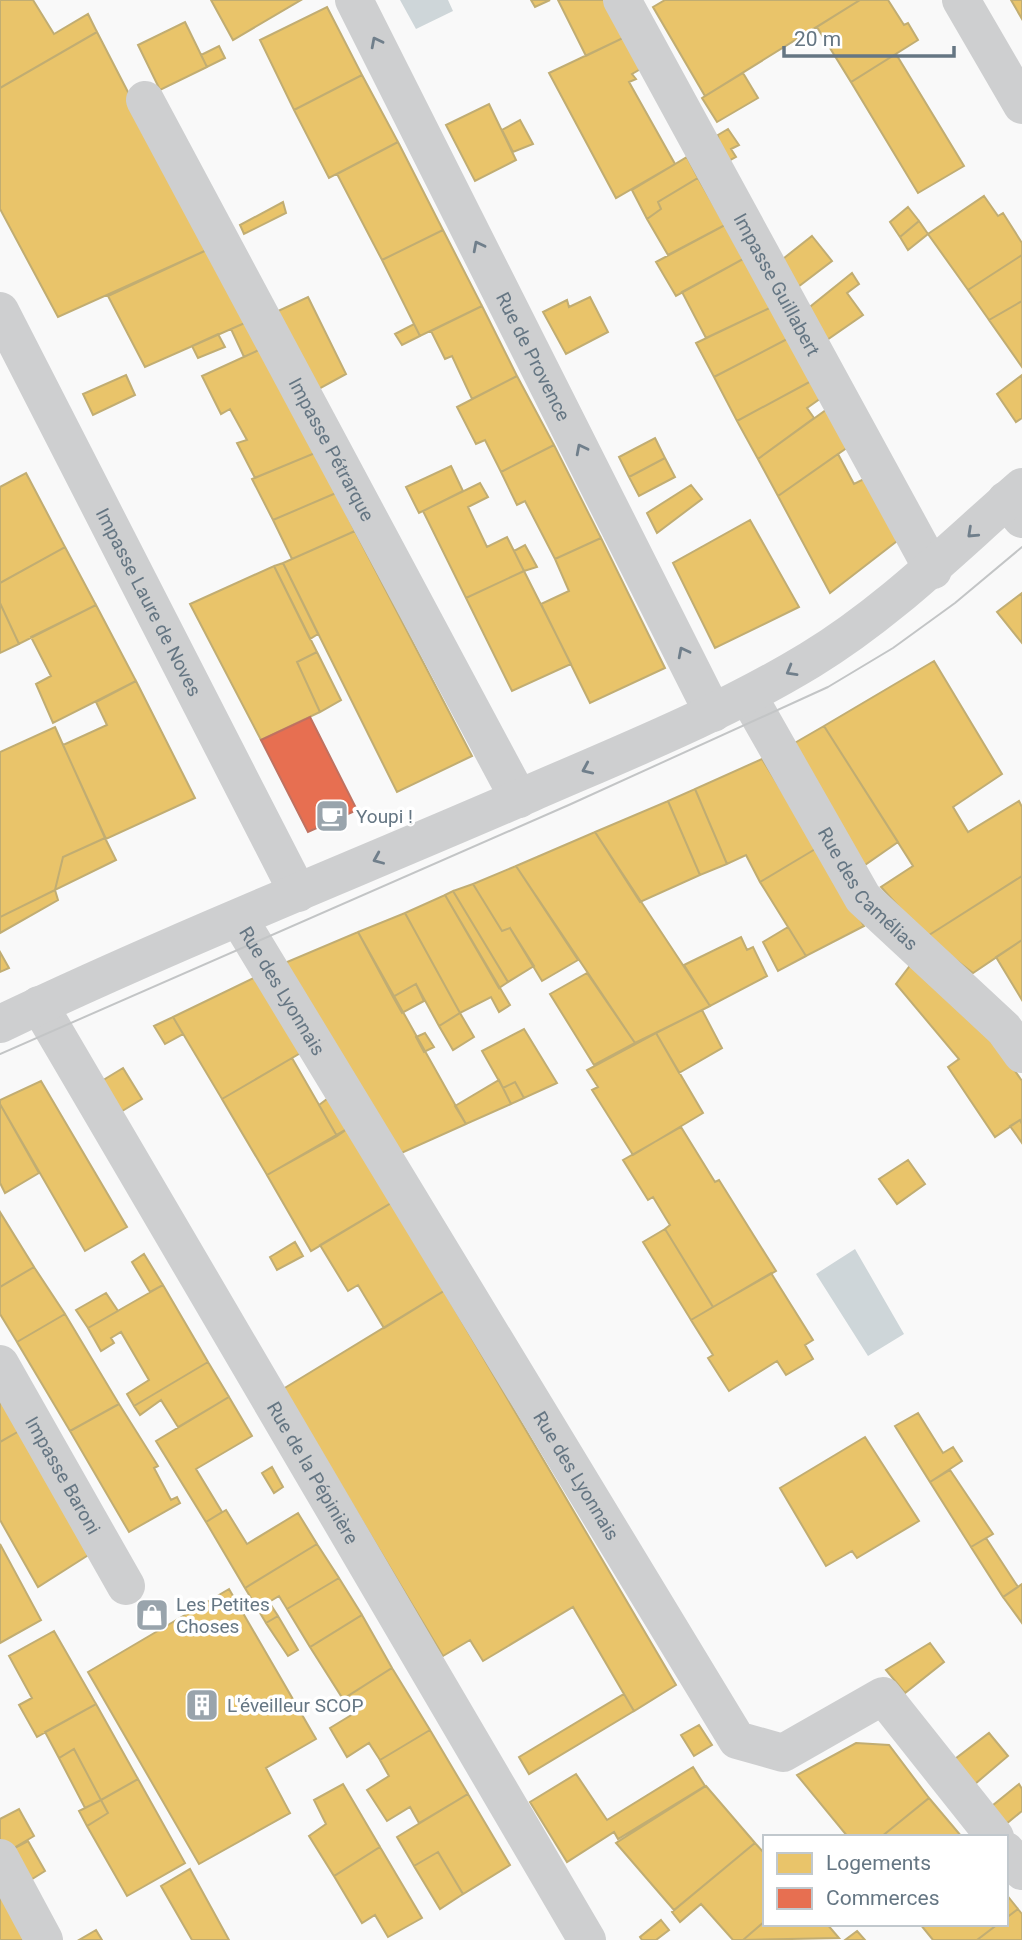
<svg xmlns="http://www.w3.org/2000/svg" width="1022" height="1940" viewBox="0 0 1022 1940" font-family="Roboto,sans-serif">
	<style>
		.water { fill: #ced6d9 }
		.homes { fill: #e9c46a; stroke: #c1ad72; stroke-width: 2 }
		.shops { fill: #e76f51; stroke: #c07160; stroke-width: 2 }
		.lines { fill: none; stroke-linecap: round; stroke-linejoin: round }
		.minor { stroke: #cecfd0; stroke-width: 38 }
		.tertiary { stroke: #cecfd0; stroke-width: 38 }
		.tram { stroke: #c3c5c6; stroke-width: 2 }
		.oneway { stroke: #707f8b }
		.labels { text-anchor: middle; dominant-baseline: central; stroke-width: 7; stroke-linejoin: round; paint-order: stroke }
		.street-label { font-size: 19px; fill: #657683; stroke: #fff }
		.poi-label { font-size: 19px; fill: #657683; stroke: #fff; text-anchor: start }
	</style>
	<rect width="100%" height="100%" fill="#f9f9f9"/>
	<!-- water -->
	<path class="water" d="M400 0H448L453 11 416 29Z
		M855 1249 904 1334 868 1356 816 1274Z"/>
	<!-- homes -->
	<path class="homes" d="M0 0H33L54 34 88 14 97 32 0 88Z
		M211 0H301L233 40Z
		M531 0H550L535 7Z
		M558 0H607L627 36 586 56Z
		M665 0H860L705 96 653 7Z
		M860 0H888L904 25 908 23 918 40 851 82 817 27Z
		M1011 0H1022V19Z
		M327 7 362 75 294 110 260 40Z
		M185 22 207 67 160 90 138 45Z
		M97 32 209 249 58 317 0 209V88Z
		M627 36 644 67 632 74 636 79 629 82 675 164 616 198 549 73Z
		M219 46 225 58 207 67 201 55Z
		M896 54 964 166 918 193 851 82Z
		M743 73 758 98 717 122 702 98Z
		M362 75 398 142 329 178 294 110Z
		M489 104 516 160 475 181 446 125Z
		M520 120 533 144 513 152 502 130Z
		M728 129 739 145 731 149 736 157 725 163 720 155 718 135Z
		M398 142 443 230 382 260 337 174Z
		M687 157 698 178 658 202 661 209 647 219 632 190Z
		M698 178 725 225 668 255 647 219 661 209 658 202Z
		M984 196 998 216 1003 213 1022 243V255L968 290 928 234Z
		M283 202 286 213 244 234 240 225Z
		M908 207 919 221 900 237 890 222Z
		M919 221 928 234 908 250 900 237Z
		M725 225 743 259 676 296 656 262Z
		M443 230 482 306 420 336 382 260Z
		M812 236 832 261 794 290 779 262Z
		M209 249 247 322 145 367 108 296Z
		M1022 255V301L989 320 968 290Z
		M743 259 774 306 706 338 682 292Z
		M852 273 859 284 847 293 863 315 824 342 806 310Z
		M308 297 346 374 317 390 276 312Z
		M590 297 608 332 566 354 543 312 567 300 569 307Z
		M1022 301V367L989 320Z
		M482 306 517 376 472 399 452 356 445 359 431 331Z
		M774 306 791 337 714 377 696 343Z
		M247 322 261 349 244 357 231 329Z
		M414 324 420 336 402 345 395 334Z
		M218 334 225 347 198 358 192 346Z
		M791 337 815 379 737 421 714 377Z
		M261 349 315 453 255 478 237 443 247 440 230 409 221 414 202 376Z
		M126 375 135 395 93 415 83 394Z
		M1022 375V418L1016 422 997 394Z
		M517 376 554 445 501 472 485 440 476 444 457 407Z
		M815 379 824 396 807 408 814 418 758 459 737 421Z
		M830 407 851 445 778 496 758 459Z
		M655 438 665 458 629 477 619 457Z
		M554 445 601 538 555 559 525 501 517 505 501 472Z
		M315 453 336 493 273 520 252 479Z
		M838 454 854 484 868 477 901 538 830 593 778 496Z
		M665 458 675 477 639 496 629 477Z
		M451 466 463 491 419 513 406 487Z
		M26 473 65 547 0 583V487Z
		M480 483 488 497 468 507 487 547 507 537 524 571 466 598 423 511Z
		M691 485 702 499 657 533 647 513Z
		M336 493 355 531 292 559 273 520Z
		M750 520 799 607 715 648 673 563Z
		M355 531 472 756 397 792 283 563Z
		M601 538 665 668 590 703 541 604 569 591 555 559Z
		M525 545 537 567 524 571 514 551Z
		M65 547 96 605 19 644 0 603V583Z
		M283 563 318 634 310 639 274 566Z
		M274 566 317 652 297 662 320 712 261 740 190 604Z
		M524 571 571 664 512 691 466 598Z
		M1022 593V643L997 612Z
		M0 603 19 644 0 653Z
		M96 605 136 681 53 723 36 684 51 676 31 637Z
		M317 652 341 700 320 712 297 662Z
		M934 661 1002 774 953 807 968 832 1019 801 1022 807V876L926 937 881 887 913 866 824 726Z
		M136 681 195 798 106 839 63 745 107 725 96 702Z
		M824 726 898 842 862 867 786 748Z
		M55 727 105 838 63 857 55 890 0 917V752Z
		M762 759 817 848 760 882 746 855 727 864 695 789Z
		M695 789 727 864 700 875 668 801Z
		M668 801 700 875 640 902 595 832Z
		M595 832 710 1006 635 1043 516 866Z
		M105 838 116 860 55 890 63 857Z
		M817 848 864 926 806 956 760 882Z
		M516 866 578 960 542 981 510 928 502 931 473 884Z
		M1022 876V940L973 973 926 937Z
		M473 884 502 931 510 928 534 966 508 982 453 891Z
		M55 890 58 900 0 933V917Z
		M453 891 508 982 499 988 445 895Z
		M445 895 510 1005 499 1012 491 997 460 1013 405 913Z
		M405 913 460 1013 439 1026 416 984 393 997 358 932Z
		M788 927 806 956 778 971 763 942Z
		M358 932 466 1124 388 1159 280 965Z
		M741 937 747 950 753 947 767 976 710 1006 684 965Z
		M1022 940V1000L996 957Z
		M0 952 9 968 0 972Z
		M912 963 974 1012 1022 1081V1124L1020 1120 995 1137 948 1067 959 1059 896 984Z
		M587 973 635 1043 594 1065 550 994Z
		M260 975 304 1051 222 1099 173 1017Z
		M416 984 424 1001 402 1013 393 997Z
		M702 1010 722 1048 679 1073 656 1033Z
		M460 1013 474 1037 453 1050 439 1026Z
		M173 1017 183 1034 165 1044 154 1026Z
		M524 1029 557 1083 524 1098 515 1082 503 1088 482 1051Z
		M425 1033 434 1047 424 1052 416 1037Z
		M656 1033 703 1113 633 1155 592 1090 598 1087 587 1070Z
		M292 1058 337 1136 267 1175 222 1099Z
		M123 1068 142 1099 119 1113 100 1082Z
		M499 1080 511 1104 466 1124 455 1106Z
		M41 1081 127 1227 85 1251 0 1104V1100Z
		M515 1082 524 1098 511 1104 503 1088Z
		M331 1096 350 1127 337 1136 319 1105Z
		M0 1104 39 1173 5 1193 0 1183Z
		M1020 1120 1022 1124V1143L1010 1126Z
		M350 1127 393 1202 311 1251 267 1175Z
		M681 1127 715 1182 719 1180 776 1271 713 1307 665 1229 670 1225 653 1197 648 1200 623 1160Z
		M908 1160 925 1184 897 1204 879 1179Z
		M393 1202 444 1291 384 1328 358 1285 348 1291 320 1245Z
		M0 1212 34 1267 0 1287Z
		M665 1229 713 1307 691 1320 643 1242Z
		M295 1242 303 1256 277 1270 270 1257Z
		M144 1254 163 1285 150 1292 132 1262Z
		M34 1267 65 1314 17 1342 0 1314V1287Z
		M771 1273 813 1340 805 1345 813 1359 786 1375 777 1361 729 1391 708 1358 713 1355 691 1320Z
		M163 1285 208 1362 134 1406 127 1394 149 1380 121 1332 111 1338 114 1343 101 1351 88 1328Z
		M444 1291 676 1685 634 1711 573 1607 483 1661 470 1640 443 1656 283 1389Z
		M106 1293 118 1311 88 1328 76 1310Z
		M65 1314 119 1404 70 1431 17 1342Z
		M208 1362 229 1397 178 1427 161 1400 140 1415 134 1406Z
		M0 1395 21 1430 0 1442Z
		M229 1397 252 1436 196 1469 222 1512 206 1522 156 1441Z
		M119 1404 158 1466 154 1468 171 1500 177 1497 180 1503 129 1532 70 1431Z
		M918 1413 943 1453 953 1447 962 1461 930 1482 895 1426Z
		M21 1430 90 1554 38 1587 0 1520V1442Z
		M865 1437 919 1521 857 1558 852 1551 826 1566 780 1488Z
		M272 1467 283 1487 274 1493 262 1473Z
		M950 1470 993 1534 971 1547 930 1482Z
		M226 1510 247 1544 298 1513 317 1544 245 1588 206 1522Z
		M986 1538 1018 1587 1003 1597 971 1547Z
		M0 1544 41 1620 0 1643Z
		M317 1544 339 1578 287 1609 279 1596 269 1602 278 1616 266 1623 245 1588Z
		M339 1578 362 1615 310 1647 287 1609Z
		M1022 1584V1623L1003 1597Z
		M229 1589 316 1739 266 1768 290 1813 199 1864 88 1672Z
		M362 1615 392 1668 343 1699 310 1647Z
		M278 1616 298 1650 288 1656 266 1623Z
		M54 1631 96 1704 37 1737 19 1705 32 1698 9 1656Z
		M930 1643 944 1662 905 1693 886 1670Z
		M392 1668 430 1730 380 1760 369 1743 347 1757 330 1728 353 1714 343 1699Z
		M624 1694 634 1711 529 1774 519 1757Z
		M96 1704 138 1779 101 1800 74 1749 59 1758 45 1732Z
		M699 1725 712 1745 694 1756 681 1735Z
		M430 1730 468 1794 419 1823 410 1807 387 1821 367 1790 389 1776 380 1760Z
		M989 1733 1008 1756 975 1784 955 1759Z
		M856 1743 889 1745 929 1798 881 1837H848L797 1775Z
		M74 1749 101 1800 85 1808 59 1758Z
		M693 1767 705 1786 618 1839 614 1832 567 1862 530 1802 576 1774 607 1820Z
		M138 1779 185 1863 127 1896 87 1826 108 1813 101 1800Z
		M343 1784 380 1847 334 1876 309 1836 326 1824 314 1800Z
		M1019 1784 1022 1789V1811L1006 1824 992 1806Z
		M706 1786 755 1843 674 1910 616 1843Z
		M468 1794 510 1865 463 1894 438 1852 414 1866 397 1837Z
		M929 1798 962 1837H881Z
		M101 1800 108 1813 87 1826 79 1811Z
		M19 1809 34 1836 7 1852 0 1839V1819Z
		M28 1841 45 1871 24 1884 7 1852Z
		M755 1843 765 1854V1921L743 1940H733L701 1904 680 1922 672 1912Z
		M380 1847 422 1918 388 1937 375 1915 362 1923 334 1876Z
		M438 1852 463 1894 440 1909 414 1866Z
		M190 1869 229 1940H192L161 1886Z
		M0 1883 34 1940H0Z
		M1006 1894 1018 1909 1006 1918Z
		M1018 1909 1022 1914V1940H977L998 1924H1006V1918Z
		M661 1920 669 1930 656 1940H642L640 1937Z
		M765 1921V1924H827L839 1938 743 1940Z
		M920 1924H998L977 1940H933Z
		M96 1930 102 1940H79Z
		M857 1931 865 1940H845Z"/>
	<!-- shops -->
	<path class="shops" d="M310 717 357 810 308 832 261 740Z"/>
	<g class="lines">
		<!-- minor -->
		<g class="minor">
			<path id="s1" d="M354 0 713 713"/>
			<path id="s2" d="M622 0 933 570"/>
			<path d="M961 0 1022 105"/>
			<path id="s3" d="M145 100 519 799"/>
			<path id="s4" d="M0 311 298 893"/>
			<path d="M1006 500 1022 519"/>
			<path id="s5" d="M748 696 863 898 1004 1029 1022 1054"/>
			<path id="s6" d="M239 919 737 1740 783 1753 883 1696 995 1837"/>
			<path id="s7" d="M39 1005 587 1940"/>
			<path id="s8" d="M0 1364 126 1586"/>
			<path d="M1006 1851 1022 1871"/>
			<path d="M0 1858 44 1940"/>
		</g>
		<!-- tertiary -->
		<path class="tertiary" d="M0 1024C174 941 354 870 531 793 625 752 721 714 810 660 889 612 953 547 1022 487"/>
		<!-- tram -->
		<path class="tram" d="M0 1054 571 804 828 687 893 648 955 603 1022 547"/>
	</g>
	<!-- one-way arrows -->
	<defs><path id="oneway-chevron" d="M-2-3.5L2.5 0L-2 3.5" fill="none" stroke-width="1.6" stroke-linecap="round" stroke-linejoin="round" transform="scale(1.75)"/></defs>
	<g class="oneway">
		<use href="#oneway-chevron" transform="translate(376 42) rotate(-117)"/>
		<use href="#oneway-chevron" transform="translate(478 246) rotate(-117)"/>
		<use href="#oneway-chevron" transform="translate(581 449) rotate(-117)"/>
		<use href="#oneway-chevron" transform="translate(972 533) rotate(137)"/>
		<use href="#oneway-chevron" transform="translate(683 652) rotate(-117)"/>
		<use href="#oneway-chevron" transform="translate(791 671) rotate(150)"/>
		<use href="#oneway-chevron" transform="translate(587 769) rotate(156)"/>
		<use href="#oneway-chevron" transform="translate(378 859) rotate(157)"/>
	</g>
	<!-- icons -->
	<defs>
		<symbol id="cafe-square" viewBox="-11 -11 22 22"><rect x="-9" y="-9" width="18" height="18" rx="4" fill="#99a4ac" stroke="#fff"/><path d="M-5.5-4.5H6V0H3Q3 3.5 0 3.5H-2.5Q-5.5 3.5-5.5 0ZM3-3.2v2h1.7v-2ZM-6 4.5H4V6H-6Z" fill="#fff"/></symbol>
		<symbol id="shop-square" viewBox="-11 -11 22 22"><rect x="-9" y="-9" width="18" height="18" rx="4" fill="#99a4ac" stroke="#fff"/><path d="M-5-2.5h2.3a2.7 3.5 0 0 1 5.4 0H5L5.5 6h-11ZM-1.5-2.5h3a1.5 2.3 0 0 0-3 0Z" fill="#fff"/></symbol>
		<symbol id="building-square" viewBox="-11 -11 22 22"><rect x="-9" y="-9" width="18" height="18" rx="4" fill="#99a4ac" stroke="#fff"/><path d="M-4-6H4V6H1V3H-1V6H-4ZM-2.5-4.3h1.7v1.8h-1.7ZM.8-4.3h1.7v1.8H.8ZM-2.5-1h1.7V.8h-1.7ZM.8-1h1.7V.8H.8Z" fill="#fff"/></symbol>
	</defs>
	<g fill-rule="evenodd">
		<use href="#cafe-square" x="313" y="797" width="38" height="38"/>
		<use href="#shop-square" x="133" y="1596" width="38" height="38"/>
		<use href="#building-square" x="183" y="1686" width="38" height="38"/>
	</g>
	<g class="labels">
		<!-- street labels -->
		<g class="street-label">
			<text stroke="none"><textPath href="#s2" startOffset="324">Impasse Guillabert</textPath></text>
			<text stroke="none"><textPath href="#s1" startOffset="399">Rue de Provence</textPath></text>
			<text stroke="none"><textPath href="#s3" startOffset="396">Impasse Pétrarque</textPath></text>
			<text stroke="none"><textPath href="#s4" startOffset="327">Impasse Laure de Noves</textPath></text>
			<text stroke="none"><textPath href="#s5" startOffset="228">Rue des Camélias</textPath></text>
			<text stroke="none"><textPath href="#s6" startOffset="84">Rue des Lyonnais</textPath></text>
			<text stroke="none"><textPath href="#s7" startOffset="542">Rue de la Pépinière</textPath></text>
			<text stroke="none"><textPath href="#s8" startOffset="128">Impasse Baroni</textPath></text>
			<text stroke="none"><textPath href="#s6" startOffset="651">Rue des Lyonnais</textPath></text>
		</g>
		<!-- poi labels -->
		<g class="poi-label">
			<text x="356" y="816">Youpi !</text>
			<text x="176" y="1604">Les Petites<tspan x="176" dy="22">Choses</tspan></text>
			<text x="227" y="1705">L'éveilleur SCOP</text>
		</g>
	</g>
	<!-- legend -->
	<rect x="763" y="1835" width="245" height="91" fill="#ffffff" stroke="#c1c8cd" stroke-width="2"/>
	<rect x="777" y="1853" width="35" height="21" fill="#e9c46a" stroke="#c1c8cd" stroke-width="2"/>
	<text x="826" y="1870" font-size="21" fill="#657683">Logements</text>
	<rect x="777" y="1888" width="35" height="21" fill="#e76f51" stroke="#c1c8cd" stroke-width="2"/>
	<text x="826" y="1905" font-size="21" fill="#657683">Commerces</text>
	<!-- scale -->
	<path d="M784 46v10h170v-10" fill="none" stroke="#657683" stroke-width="3.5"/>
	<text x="794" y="46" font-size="21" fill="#657683" stroke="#ffffff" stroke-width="5" paint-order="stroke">20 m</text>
</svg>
